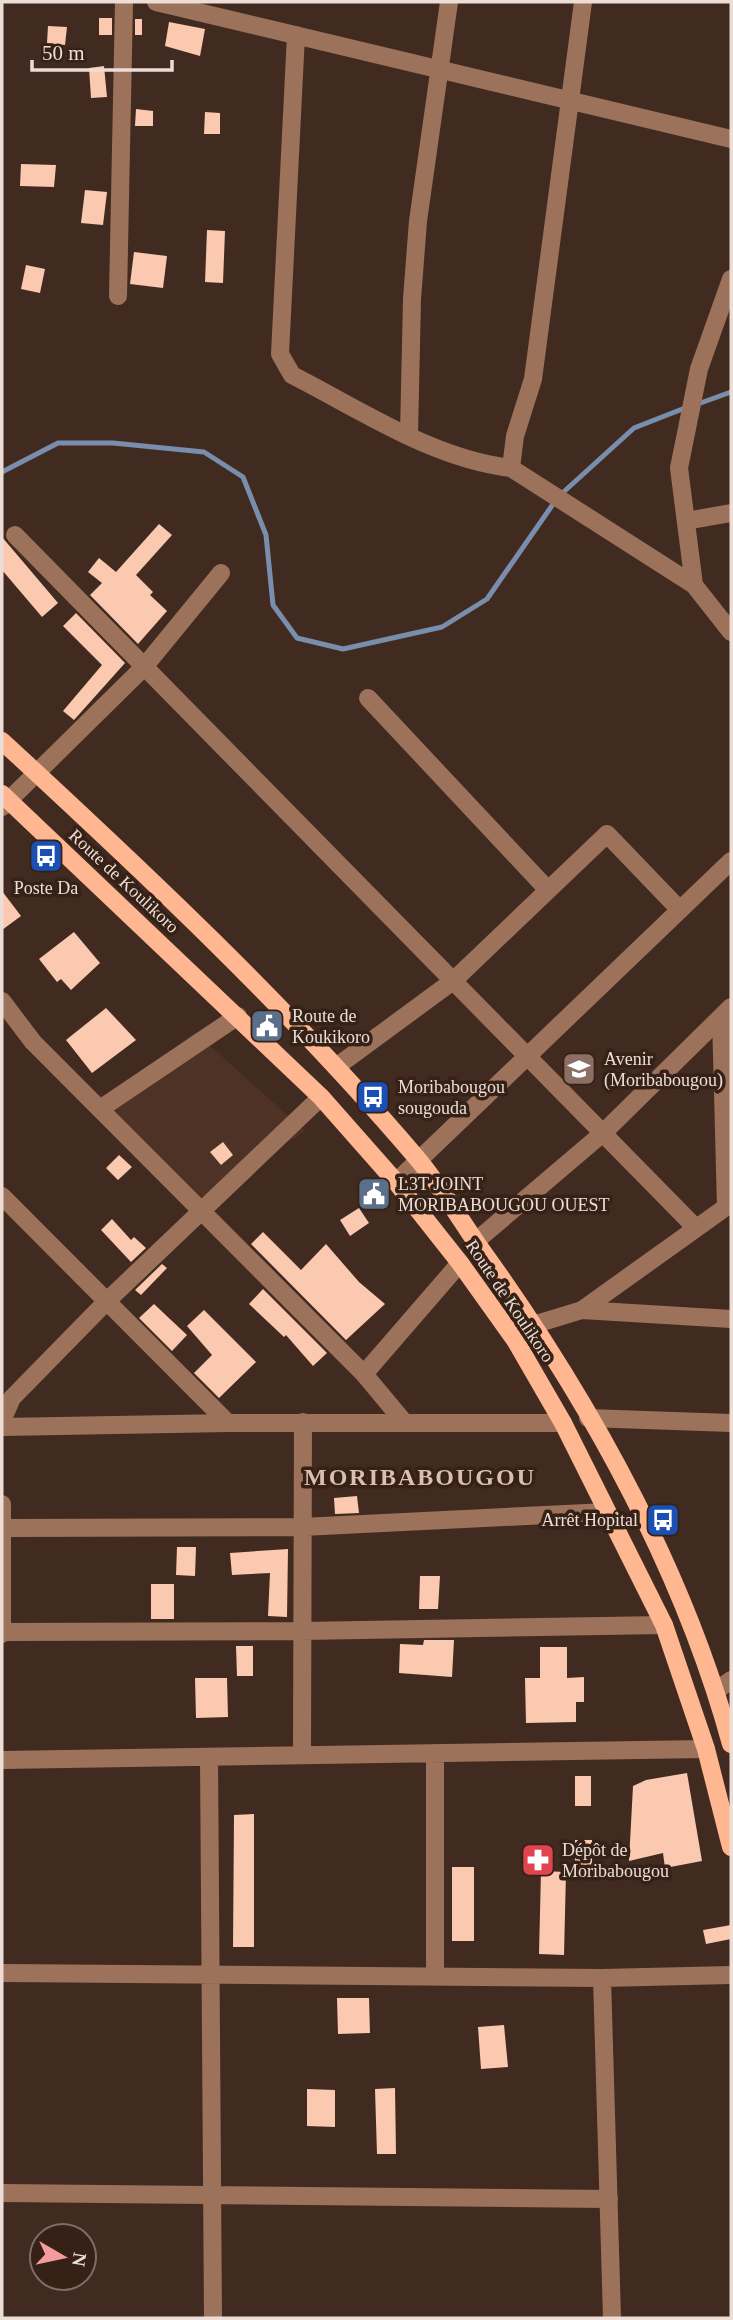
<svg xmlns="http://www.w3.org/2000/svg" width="733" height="2320" viewBox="0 0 733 2320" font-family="'Times New Roman',serif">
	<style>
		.built { fill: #4e3225 }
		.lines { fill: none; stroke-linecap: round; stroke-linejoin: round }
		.stream { stroke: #788eac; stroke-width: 5 }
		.building { fill: #fbc9b0 }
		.minor { stroke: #9d725b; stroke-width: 18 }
		.major { stroke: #feb791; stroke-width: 18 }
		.labels { text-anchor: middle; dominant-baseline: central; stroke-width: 7; stroke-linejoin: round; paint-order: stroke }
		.street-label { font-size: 18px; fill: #ecded7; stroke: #362117 }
		.poi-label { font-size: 18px; fill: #ecded7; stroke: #362117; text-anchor: start }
		.district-label { font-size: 24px; font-weight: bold; letter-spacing: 2px; fill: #dabfb1; stroke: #362117 }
	</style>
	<rect width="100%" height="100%" fill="#412b21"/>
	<!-- built -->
	<path class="built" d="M195 1032 305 1131 200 1199 107 1109Z"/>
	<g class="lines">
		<!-- stream -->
		<path class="stream" d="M695 405 731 392
			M2 472 58 443H113L204 452 243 477 266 535 273 605 297 638 343 649 442 627 487 599 558 497 634 428 685 408"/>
	</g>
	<!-- building -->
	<path class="building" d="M99 18H112V35H99Z
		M135 19H142V35H135Z
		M169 22 205 29 200 56 165 46Z
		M48 26 67 27 65 45 47 43Z
		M104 66 107 97 91 98 89 68Z
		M136 109 153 111V126H135Z
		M205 112 220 113V134H204Z
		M21 164 56 165 54 187 20 186Z
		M85 190 107 192 103 225 81 223Z
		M207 230 225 231 223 283 205 282Z
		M134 252 167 256 163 288 130 284Z
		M26 265 45 269 40 293 21 289Z
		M159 524 172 535 136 575 153 592 150 595 167 611 138 644 90 595 102 583 88 572 99 558 116 572Z
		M2 537 58 603 42 617 2 570Z
		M76 613 125 663 74 720 63 711 102 665 63 626Z
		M2 891 21 916 2 930Z
		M74 932 100 963 71 990 61 979 57 982 39 959Z
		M106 1008 136 1040 92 1073 66 1040Z
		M223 1142 233 1155 221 1165 210 1152Z
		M119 1155 132 1167 118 1180 106 1168Z
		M359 1208 369 1223 350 1236 340 1220Z
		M112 1219 131 1240 134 1237 146 1248 131 1262 101 1230Z
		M263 1232 301 1270 326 1244 359 1282 385 1304 346 1340 251 1244Z
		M162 1264 167 1268 141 1295 135 1290Z
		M263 1289 327 1353 313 1366 286 1335 284 1337 249 1304Z
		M154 1304 187 1335 172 1351 139 1318Z
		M204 1310 256 1362 219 1398 194 1373 212 1355 187 1326Z
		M357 1496 359 1513 335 1514 334 1498Z
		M177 1547H196L195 1576 176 1575Z
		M288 1549 287 1617 268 1616 270 1573 232 1575 230 1553Z
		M420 1576H440L438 1609H419Z
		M151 1584H174V1619H151Z
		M424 1640H454L452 1677 399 1673 400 1644 423 1645Z
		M236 1646H253V1676H237Z
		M540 1647H567V1678L584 1677V1702H576V1722L526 1723 525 1678H540Z
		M195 1678H227L228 1717 196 1718Z
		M687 1773 702 1861 665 1868 663 1853 629 1861 633 1786 646 1780Z
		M575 1776H591V1806H575Z
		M254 1814V1947H233L234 1815Z
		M575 1840H592V1866H575Z
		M452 1867H474V1941H452Z
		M541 1871 566 1872 564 1955 539 1954Z
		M731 1925V1939L706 1944 703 1930Z
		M337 1998H369L370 2033 338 2034Z
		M504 2025 508 2067 481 2069 478 2027Z
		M395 2088 396 2154H377L375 2089Z
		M307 2089 335 2090V2127L307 2126Z"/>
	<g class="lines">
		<!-- minor -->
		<path class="minor" d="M156 2 731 139
			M583 2 533 379 515 436 511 468 694 585
			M296 35 280 354 292 375C361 410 433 459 511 468
			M731 279 699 369 679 468 694 585 731 632
			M118 296 124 2
			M409 434 412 299 418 221 449 2
			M686 521 731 513
			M15 535 695 1227
			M368 698 548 890
			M2 807 144 667 221 573
			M2 1001 33 1042 364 1374 404 1422
			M336 1067 453 981 607 834 680 910
			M100 1109 238 1016
			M396 1182 731 861
			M2 1196 228 1423
			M476 1241 603 1133 731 1007
			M582 1310 731 1319
			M536 1324 582 1310 726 1207 721 1017
			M364 1374 460 1263
			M588 1418 731 1423
			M2 1421 12 1398 107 1301 321 1097
			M2 1427 228 1423H563
			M2 1504V1634
			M3 1528 302 1527 607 1512
			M2 1632 302 1631 664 1625
			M717 1690 731 1680
			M302 1755 303 1422
			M209 1757 213 2318
			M2 1760 706 1749
			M2 1973 602 1978 731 1975
			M435 1977V1753
			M602 1978 612 2318
			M2 2193 609 2199"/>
		<!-- major -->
		<path class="major" d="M2 741C145 873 290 1009 416 1157 439 1184 458 1216 478 1245 586 1395 682 1565 731 1744
			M2 794 321 1097 396 1182 460 1263 515 1340 563 1423 664 1625 706 1749 731 1847"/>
	</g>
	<!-- icons -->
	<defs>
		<symbol id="bus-square" viewBox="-11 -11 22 22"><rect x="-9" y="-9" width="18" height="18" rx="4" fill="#1a4fb4" stroke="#362117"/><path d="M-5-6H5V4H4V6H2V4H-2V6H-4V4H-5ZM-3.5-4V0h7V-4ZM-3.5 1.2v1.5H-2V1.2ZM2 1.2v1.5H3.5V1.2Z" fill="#fff"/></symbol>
		<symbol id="civic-square" viewBox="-11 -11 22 22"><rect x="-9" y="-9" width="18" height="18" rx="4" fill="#5c6f8a" stroke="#362117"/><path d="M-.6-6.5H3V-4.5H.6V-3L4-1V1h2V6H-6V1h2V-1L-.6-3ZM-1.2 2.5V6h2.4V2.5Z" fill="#fff"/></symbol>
		<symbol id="school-square" viewBox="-11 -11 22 22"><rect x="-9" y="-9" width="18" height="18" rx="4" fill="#8d6e63" stroke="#362117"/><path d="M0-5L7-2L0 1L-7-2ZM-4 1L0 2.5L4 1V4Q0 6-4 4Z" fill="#fff"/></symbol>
		<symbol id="pharmacy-square" viewBox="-11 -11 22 22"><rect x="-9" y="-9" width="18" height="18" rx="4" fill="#e0444e" stroke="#362117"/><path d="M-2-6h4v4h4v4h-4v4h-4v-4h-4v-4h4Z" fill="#fff"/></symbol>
	</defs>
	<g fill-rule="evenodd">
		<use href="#bus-square" x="27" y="837" width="38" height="38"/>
		<use href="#civic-square" x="248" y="1007" width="38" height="38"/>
		<use href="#school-square" x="560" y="1050" width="38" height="38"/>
		<use href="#bus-square" x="354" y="1078" width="38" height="38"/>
		<use href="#civic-square" x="355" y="1175" width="38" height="38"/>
		<use href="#bus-square" x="644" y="1501" width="38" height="38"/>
		<use href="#pharmacy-square" x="519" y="1841" width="38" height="38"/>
	</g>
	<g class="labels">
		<!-- street labels -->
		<g class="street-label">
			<text transform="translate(124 881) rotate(43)">Route de Koulikoro</text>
			<text transform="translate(510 1301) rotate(56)">Route de Koulikoro</text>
		</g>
		<!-- poi labels -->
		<g class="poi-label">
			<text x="46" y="888" text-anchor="middle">Poste Da</text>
			<text x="292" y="1016">Route de<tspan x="292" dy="21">Koukikoro</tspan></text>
			<text x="604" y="1059">Avenir<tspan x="604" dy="21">(Moribabougou)</tspan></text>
			<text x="398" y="1087">Moribabougou<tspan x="398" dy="21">sougouda</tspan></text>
			<text x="398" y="1184">L3T JOINT<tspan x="398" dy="21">MORIBABOUGOU OUEST</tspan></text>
			<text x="638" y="1520" text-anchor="end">Arrêt Hopital</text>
			<text x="562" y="1850">Dépôt de<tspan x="562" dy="21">Moribabougou</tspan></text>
		</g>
		<!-- district labels -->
		<g class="district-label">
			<text x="420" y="1477">MORIBABOUGOU</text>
		</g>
	</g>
	<!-- border -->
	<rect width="733" height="2320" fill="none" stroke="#ecded7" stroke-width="7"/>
	<!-- north arrow -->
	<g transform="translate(63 2257) rotate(99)"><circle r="33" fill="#362117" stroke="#7f6d64" stroke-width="2"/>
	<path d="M0-5L12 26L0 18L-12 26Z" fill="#f59b9e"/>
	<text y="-10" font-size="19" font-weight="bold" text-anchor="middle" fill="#ecded7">N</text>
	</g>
	<!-- scale -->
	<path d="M32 60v10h140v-10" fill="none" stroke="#ecded7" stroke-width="3.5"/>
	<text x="42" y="60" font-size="21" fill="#ecded7" stroke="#362117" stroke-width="5" paint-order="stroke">50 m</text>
</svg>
